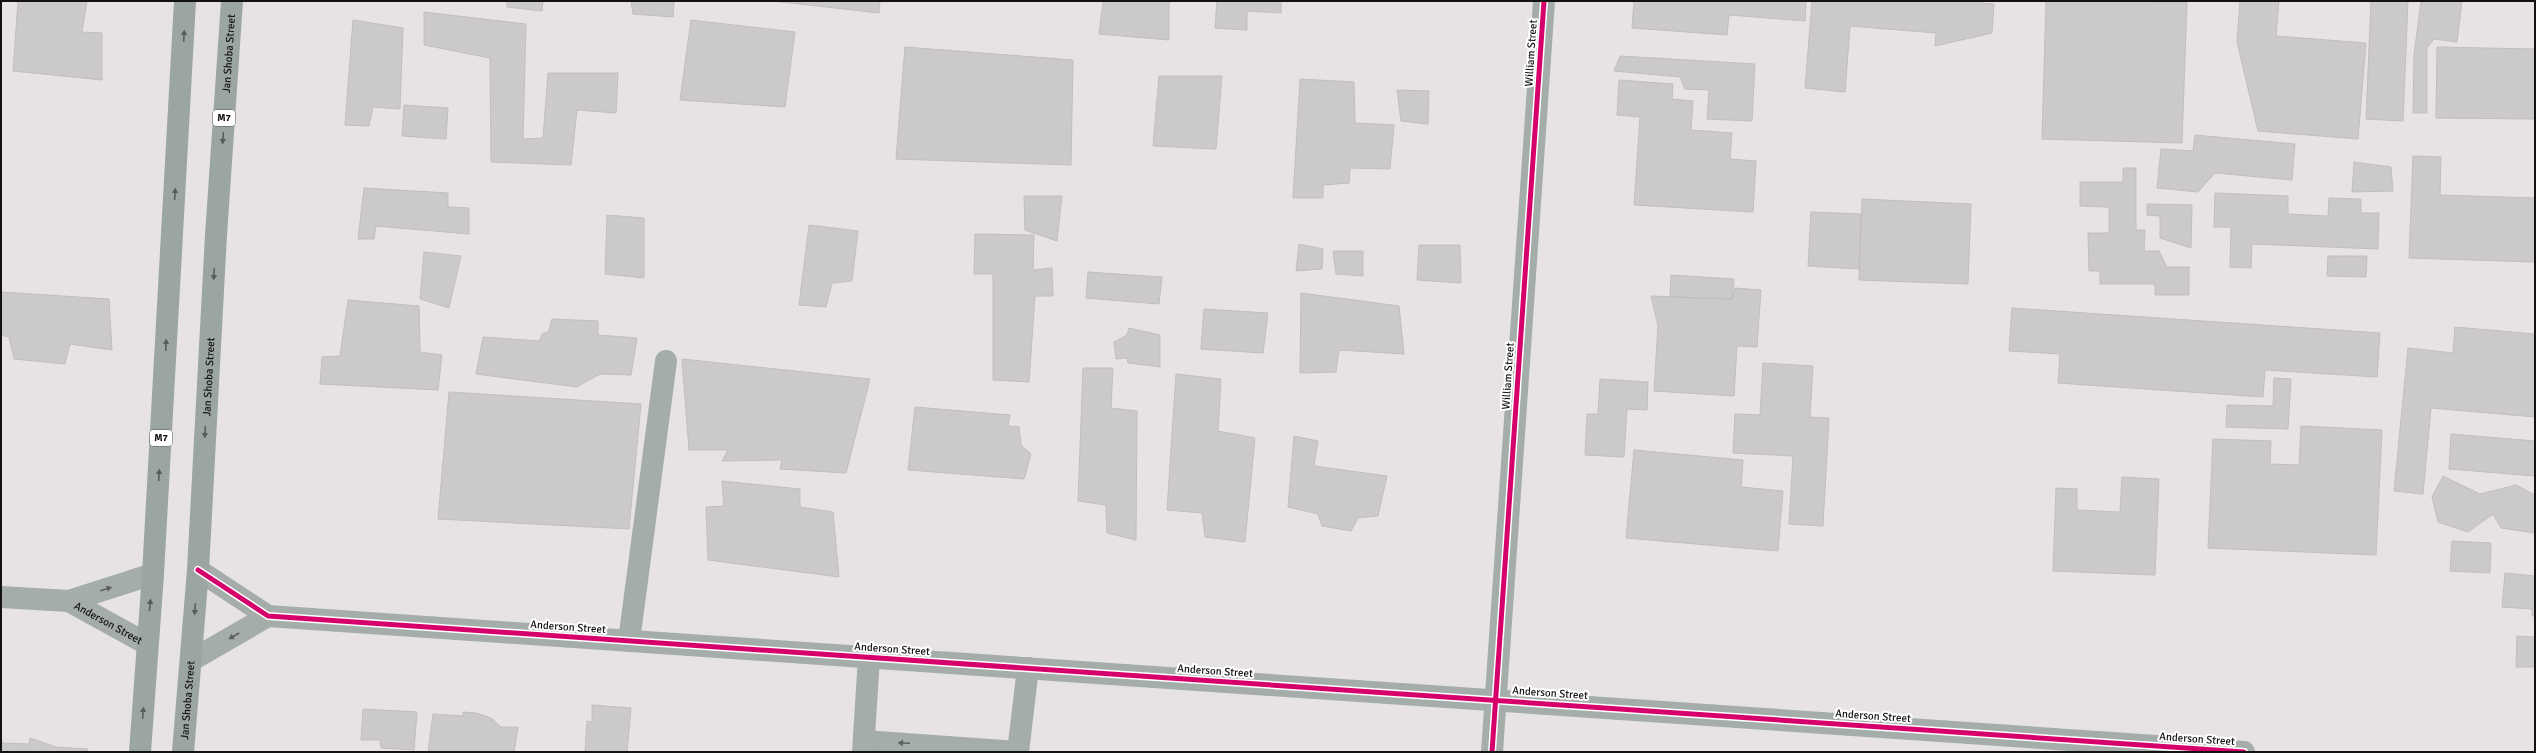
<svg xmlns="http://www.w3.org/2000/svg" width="2536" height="753" viewBox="0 0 2536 753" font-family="Signika,sans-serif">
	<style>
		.building { fill: #ccc9c9; stroke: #c1bebe }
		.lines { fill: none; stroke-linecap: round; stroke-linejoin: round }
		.minor { stroke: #a5adab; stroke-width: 22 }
		.major { stroke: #9ba6a2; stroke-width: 22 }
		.cycleway-casing { stroke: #fff; stroke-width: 8 }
		.cycleway { stroke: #d6006c; stroke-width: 5 }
		.oneway { fill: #585c5a }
		.oneway2 { fill: #5c5f5e }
		.labels { text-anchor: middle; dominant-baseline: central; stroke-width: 4; stroke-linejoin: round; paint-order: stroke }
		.shield { fill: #fff; stroke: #5a5859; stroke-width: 1 }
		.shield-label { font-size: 10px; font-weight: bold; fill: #141112 }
		.street-label { font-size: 11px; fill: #141112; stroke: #fff }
	</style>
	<rect width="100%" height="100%" fill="#e7e3e3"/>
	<!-- building -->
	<path class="building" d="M18 1H87L82 32 102 33V80L13 71Z
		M507 1H543L542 11 507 7Z
		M631 1H674L673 17 633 14Z
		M773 1H880L879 13Z
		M1103 1H1172L1169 2V40L1099 34Z
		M1217 1H1281V13L1247 11V30L1215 28Z
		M1634 1H1806L1805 21 1729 15 1727 35 1632 28Z
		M1812 1H1982V3L1994 4 1992 33 1935 46 1936 33 1850 26 1845 92 1805 88Z
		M2046 1 2187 2 2182 143 2042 139Z
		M2240 1H2279L2276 36 2366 43 2358 139 2258 131 2237 42Z
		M2371 1H2408L2403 121 2366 119Z
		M2421 1 2462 2 2457 42 2434 39 2427 48V113H2413L2414 55Z
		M424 12 526 24 523 139 543 138 548 73H618L616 113 577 110 571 165 491 162 490 58 424 45Z
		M353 20 403 28 400 109 373 107 369 126 345 125Z
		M691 20 795 32 785 107 680 100Z
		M905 47 1073 60 1071 165 896 159Z
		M2437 47 2535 49V119L2436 118Z
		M1620 56 1755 64 1752 121 1707 119 1709 90 1685 89 1680 77 1614 71Z
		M1159 76H1222L1216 149 1153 146Z
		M1300 79 1354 82 1355 123 1394 125 1390 169 1350 168 1349 183 1323 185V198H1293Z
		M1619 80 1673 84 1672 99 1693 101 1691 130 1732 133 1730 159 1756 161 1753 212 1634 205 1640 117 1617 115Z
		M1397 90 1429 91 1428 124 1401 121Z
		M404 105 448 108 446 139 402 136Z
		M2195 135 2295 144 2292 180 2215 173 2198 192 2157 188 2161 149 2193 151Z
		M2413 156 2441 157 2440 195 2535 198V262L2409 258Z
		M2354 162 2391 167 2393 191 2352 192Z
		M2123 168H2136V230H2145L2144 251H2159L2167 267H2189V295H2155V284H2100V271H2089L2088 233H2109V207L2080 206V182H2123Z
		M364 188 448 193V207L469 208V234L376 226 374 239H358Z
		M2215 193 2288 196V214L2328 216 2329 198 2361 199V213H2379L2378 249 2252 244 2251 268 2230 267 2231 227H2214Z
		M1024 196H1062L1057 241 1025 230Z
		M1862 199 1971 204 1968 284 1859 280Z
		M2147 204 2192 205 2191 248 2160 238V216L2147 215Z
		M1811 212 1861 214 1859 269 1808 266Z
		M607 215 644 218V278L605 274Z
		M809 225 858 231 852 281 832 283 826 307 799 305Z
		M975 234 1034 235 1033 270 1052 268 1053 296H1035L1029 382 993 380V274H974Z
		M1299 244 1323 249 1322 269 1296 271Z
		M1419 245H1460L1461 283 1417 280Z
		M1333 251H1363V276L1336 274Z
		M424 252 461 256 449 308 420 299Z
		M2328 256H2367L2366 277 2327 276Z
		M1088 272 1162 277 1159 304 1086 298Z
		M1671 275 1734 279 1732 299 1670 297Z
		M1735 288 1761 290 1757 347 1737 346 1734 396 1654 391 1658 326 1651 296 1732 299Z
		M1 292 109 299 112 350 70 344 65 364 14 359 9 337 1 335Z
		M1301 293 1399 306 1404 354 1339 350 1336 372 1300 373Z
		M348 300 419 306 420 352 442 355 438 390 320 384 322 357 340 356Z
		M2012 308 2380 333 2377 377 2265 370 2263 397 2058 383 2060 354 2009 351Z
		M1204 309 1268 313 1263 353 1201 349Z
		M552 319 598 321V335L637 338 631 375 600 374 577 387 476 374 483 337 539 341 542 334 549 331Z
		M2455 327 2535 334V417L2431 408 2423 494 2394 491 2408 348 2453 353Z
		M1129 328 1160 335V367L1128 363 1127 358 1116 359 1114 342 1127 335Z
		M682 359 870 379 846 473 780 469 782 460 722 461 728 450H689Z
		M1763 363 1813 366 1810 417 1829 418 1823 526 1789 524 1793 456 1733 453 1735 414 1760 415Z
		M1083 368H1113L1111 408 1137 411 1136 540 1107 533 1106 505 1078 501Z
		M1176 374 1221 379 1218 431 1255 438 1245 542 1205 537 1202 513 1167 510Z
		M2274 378 2291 379 2288 429 2226 427 2227 405 2273 406Z
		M1600 379 1648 382 1647 410 1627 409 1624 457 1585 455 1587 414H1598Z
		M449 392 641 404 629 529 438 519Z
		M915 407 1010 415 1008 426 1019 427 1021 445 1031 454 1024 479 908 470Z
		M2301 426 2382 430 2376 555 2208 548 2213 439 2271 441 2270 464 2299 465Z
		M2451 434 2535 441V476L2449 469Z
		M1294 436 1318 441 1314 466 1387 476 1378 516 1358 518 1351 531 1322 526 1318 514 1288 507Z
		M1634 450 1743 460 1741 487 1783 491 1778 551 1626 538Z
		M2443 476 2480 494 2516 485 2535 495V533L2501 528 2493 514 2468 532 2438 522 2432 497Z
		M2122 477 2159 479 2155 575 2053 571 2056 488 2077 489V510L2120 512Z
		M722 481 800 489V507L833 512 839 577 708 560 706 507 724 506Z
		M2452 541 2491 543 2490 573 2450 571Z
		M2505 573 2535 576V616H2532V609L2502 607Z
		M2517 636 2535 637V667H2516Z
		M592 705 631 708 627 752H585L587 721 592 722Z
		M363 709 417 712 414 750 381 748 380 740H361Z
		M463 712 476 713 491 718 501 727H518L514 752H428L433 714 463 716Z
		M1 733 2 743 29 744 30 738 56 747 88 749 87 752H1Z"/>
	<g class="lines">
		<!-- minor -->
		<g class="minor">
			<path d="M198 570 268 616 2244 752"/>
			<path d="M1 597 69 601 153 574"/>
			<path id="s1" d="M69 601 147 644"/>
			<path d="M629 641 666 361"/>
			<path d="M192 660 268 616"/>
			<path d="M864 741 1018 752"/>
			<path d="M863 752 869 657"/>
			<path d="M1018 752 1028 668"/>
			<path d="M1492 752 1544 1"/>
		</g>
		<!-- major -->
		<g class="major">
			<path d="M140 752 153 574 185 1"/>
			<path id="s2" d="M183 752 198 570 216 235 232 1"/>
		</g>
		<defs>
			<path id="cycleway" d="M198 570 268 616 2244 752
				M1492 752 1544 1"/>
		</defs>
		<!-- cycleway casing -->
		<use href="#cycleway" class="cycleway-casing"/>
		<!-- cycleway -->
		<use href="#cycleway" class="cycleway"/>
	</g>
	<!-- one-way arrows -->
	<defs><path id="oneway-solid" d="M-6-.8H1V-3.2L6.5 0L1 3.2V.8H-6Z"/></defs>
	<g class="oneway">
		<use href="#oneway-solid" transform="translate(184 36) rotate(-87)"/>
		<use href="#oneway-solid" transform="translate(223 138) rotate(94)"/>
		<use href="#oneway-solid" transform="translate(175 194) rotate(-87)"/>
		<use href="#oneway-solid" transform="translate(214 274) rotate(93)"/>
		<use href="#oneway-solid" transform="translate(166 345) rotate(-87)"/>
		<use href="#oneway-solid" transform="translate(205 432) rotate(93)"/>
		<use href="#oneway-solid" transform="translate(159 475) rotate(-87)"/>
		<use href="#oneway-solid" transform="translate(150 605) rotate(-85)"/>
		<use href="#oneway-solid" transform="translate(195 609) rotate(94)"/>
		<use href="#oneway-solid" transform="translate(143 713) rotate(-86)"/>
	</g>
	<g class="oneway2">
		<use href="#oneway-solid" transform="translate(106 589) rotate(-18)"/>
		<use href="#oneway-solid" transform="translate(234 636) rotate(150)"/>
		<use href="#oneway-solid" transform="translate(904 743) rotate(-177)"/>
	</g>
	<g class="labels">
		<!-- shield labels -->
		<g class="shield">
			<rect x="213" y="110" width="22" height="16" rx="3"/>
			<rect x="150" y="430" width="22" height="16" rx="3"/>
		</g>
		<g class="shield-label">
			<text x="224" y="118">M7</text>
			<text x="161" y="438">M7</text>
		</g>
		<!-- street labels -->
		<g class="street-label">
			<text stroke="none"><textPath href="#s2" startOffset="700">Jan Shoba Street</textPath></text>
			<text transform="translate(1531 53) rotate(-86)">William Street</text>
			<text transform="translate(1508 376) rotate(-86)">William Street</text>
			<text stroke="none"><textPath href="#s2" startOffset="376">Jan Shoba Street</textPath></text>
			<text stroke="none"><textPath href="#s1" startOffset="45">Anderson Street</textPath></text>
			<text transform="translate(568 627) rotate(4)">Anderson Street</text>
			<text transform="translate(892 649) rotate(4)">Anderson Street</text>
			<text transform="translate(1215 671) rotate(4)">Anderson Street</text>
			<text transform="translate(1550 693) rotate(4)">Anderson Street</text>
			<text stroke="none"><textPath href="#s2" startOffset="52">Jan Shoba Street</textPath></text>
			<text transform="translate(1873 716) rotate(4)">Anderson Street</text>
			<text transform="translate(2197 739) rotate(4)">Anderson Street</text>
		</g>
	</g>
	<!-- border -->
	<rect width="2536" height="753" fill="none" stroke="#141112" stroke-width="4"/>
</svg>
